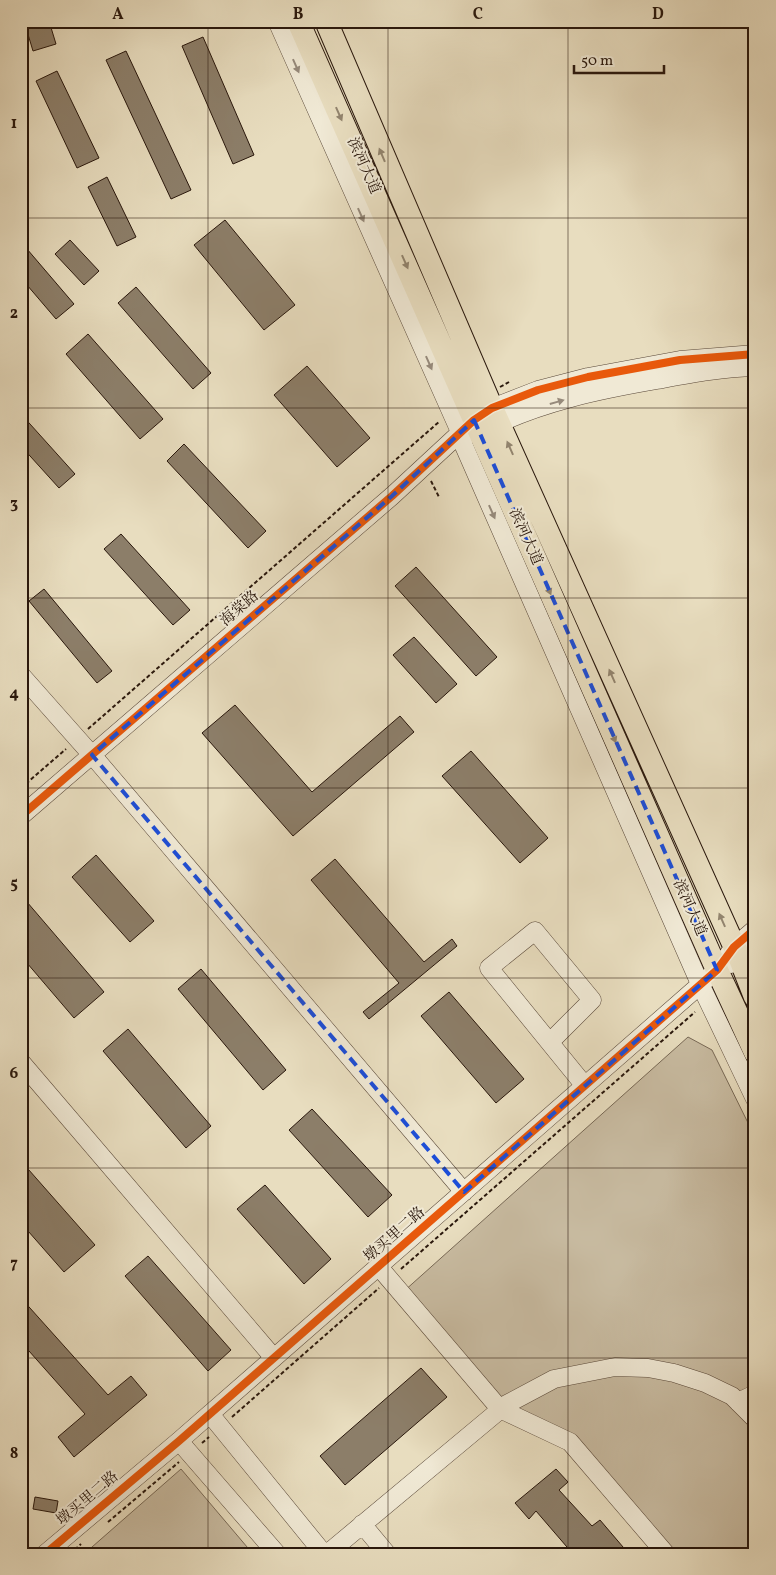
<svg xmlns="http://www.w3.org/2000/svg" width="776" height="1575" viewBox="0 0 776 1575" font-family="Vollkorn,'Noto Serif SC',serif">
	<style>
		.green { fill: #c8bba1; stroke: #786956 }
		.building { fill: #8c7e69; stroke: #29170c }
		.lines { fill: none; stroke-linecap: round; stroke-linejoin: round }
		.minor-casing { stroke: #594839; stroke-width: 19 }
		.major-casing { stroke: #29170c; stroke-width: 24 }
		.path { stroke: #29170c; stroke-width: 2; stroke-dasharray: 4 2.5; stroke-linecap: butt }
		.minor { stroke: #f0e9d5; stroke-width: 18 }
		.major { stroke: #e8ddbf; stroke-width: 22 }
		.cycleway-casing { stroke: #f0e9d5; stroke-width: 11 }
		.cycleway { stroke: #e8590c; stroke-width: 8 }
		.oneway { fill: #968a7b }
		.oneway2 { fill: #92846e }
		.marked { fill: none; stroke: #1d4ed8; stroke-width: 4; stroke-dasharray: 10 6; stroke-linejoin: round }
		.grid { fill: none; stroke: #29170c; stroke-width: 1; stroke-opacity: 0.55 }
		.labels { text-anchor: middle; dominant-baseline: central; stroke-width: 4; stroke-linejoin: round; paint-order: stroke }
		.street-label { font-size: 15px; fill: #29170c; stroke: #f0e9d5 }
		.neatline { fill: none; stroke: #29170c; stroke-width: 2 }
		.grid-label { font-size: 16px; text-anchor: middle; font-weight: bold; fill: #29170c }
	</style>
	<rect width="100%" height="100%" fill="#e8ddbf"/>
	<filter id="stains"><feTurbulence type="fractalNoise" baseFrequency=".004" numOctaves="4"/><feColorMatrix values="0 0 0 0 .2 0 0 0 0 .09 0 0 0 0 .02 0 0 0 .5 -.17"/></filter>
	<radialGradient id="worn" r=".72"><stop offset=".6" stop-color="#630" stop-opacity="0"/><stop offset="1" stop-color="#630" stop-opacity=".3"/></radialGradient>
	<!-- green -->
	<path class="green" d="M688 1037 712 1050 755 1137V1554H674L578 1443 495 1404 403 1292Z
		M181 1469 253 1554H84Z"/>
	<!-- building -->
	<path class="building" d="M24 21H49L56 44 33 51Z
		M203 37 254 155 233 164 182 46Z
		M126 51 191 190 171 199 106 60Z
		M57 71 99 158 77 168 36 81Z
		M107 177 136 237 117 246 88 187Z
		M225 220 295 305 264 330 194 245Z
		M70 240 99 271 84 285 55 254Z
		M21 242 74 304 56 319 21 278Z
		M136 287 211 373 193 389 118 303Z
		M88 334 163 419 140 439 66 354Z
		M307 366 370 438 337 467 274 395Z
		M21 414 75 474 59 488 21 446Z
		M184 444 266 531 248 548 167 461Z
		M121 534 190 610 173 625 104 549Z
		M416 567 497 657 476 676 395 586Z
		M44 589 112 671 97 683 29 601Z
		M414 637 457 684 436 703 393 655Z
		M235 705 312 792 400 716 414 732 293 836 202 733Z
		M471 751 548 838 520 863 442 776Z
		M96 855 154 921 130 942 72 877Z
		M335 859 424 962 452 939 457 946 369 1019 363 1012 399 983 311 880Z
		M21 895 104 992 74 1018 21 956Z
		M201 969 286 1070 263 1090 178 989Z
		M449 992 524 1079 496 1103 421 1016Z
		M128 1029 211 1126 186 1148 103 1051Z
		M312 1109 392 1195 368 1217 289 1130Z
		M21 1161 95 1245 64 1272 21 1223Z
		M265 1185 331 1259 304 1284 237 1209Z
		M148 1256 231 1350 208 1371 125 1276Z
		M21 1298 108 1395 131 1376 147 1395 74 1457 58 1437 85 1414 21 1342Z
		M421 1368 447 1397 345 1485 320 1456Z
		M556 1469 568 1482 559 1490 592 1526 600 1520 629 1554H573L536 1511 529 1519 515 1503Z
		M35 1497 58 1501 56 1513 33 1509Z"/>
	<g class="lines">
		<defs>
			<path id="minor" d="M277 21 461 434 464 446 700 984 755 1099
				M489 428C541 402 599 390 657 380 690 374 721 368 755 367
				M21 675 99 763 464 1192
				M21 816 392 496 474 420 492 408 538 390 588 377 680 360 755 354
				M731 964 755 947
				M550 1042 592 1000 535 931 489 968 585 1086
				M21 1062 274 1358
				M379 1267 500 1409 570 1442 666 1554
				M738 1402 755 1394
				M210 1414 324 1554
				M179 1441 277 1554
				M362 1524 387 1554
				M45 1554 179 1441 717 970 734 947 755 929
				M327 1554 507 1404 554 1379 615 1367 648 1368 674 1373 705 1383 732 1396 755 1419"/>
			<path id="major" d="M298 21 717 970 755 1052
				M326 21 492 408 740 959 755 997"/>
		</defs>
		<!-- minor casing -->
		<use href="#minor" class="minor-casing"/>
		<!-- major casing -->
		<use href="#major" class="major-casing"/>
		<!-- path -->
		<path class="path" d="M500 387 509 382
			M431 481 439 497
			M88 729 440 421
			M21 788 66 749
			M401 1269 695 1012
			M232 1417 379 1288
			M202 1443 209 1437
			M108 1522 179 1462
			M70 1554 81 1544"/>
		<!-- minor -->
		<use href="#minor" class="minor"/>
		<!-- major -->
		<use href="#major" class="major"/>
		<defs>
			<path id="cycleway" d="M21 816 392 496 474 420 492 408 538 390 588 377 680 360 755 354
				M45 1554 179 1441 717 970 734 947 755 929"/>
		</defs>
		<!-- cycleway casing -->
		<use href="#cycleway" class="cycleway-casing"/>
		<!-- cycleway -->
		<use href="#cycleway" class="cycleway"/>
	</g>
	<!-- one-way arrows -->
	<defs><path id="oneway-solid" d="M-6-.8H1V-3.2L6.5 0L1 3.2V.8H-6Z" transform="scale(1.25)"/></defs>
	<g class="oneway">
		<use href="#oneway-solid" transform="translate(296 66) rotate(66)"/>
		<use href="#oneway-solid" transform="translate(361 215) rotate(66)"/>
		<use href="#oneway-solid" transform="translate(429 363) rotate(66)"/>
		<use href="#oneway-solid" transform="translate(557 402) rotate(-16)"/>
		<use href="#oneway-solid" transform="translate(492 512) rotate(66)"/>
	</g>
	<g class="oneway2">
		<use href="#oneway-solid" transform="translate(339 114) rotate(66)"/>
		<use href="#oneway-solid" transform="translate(382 155) rotate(-113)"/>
		<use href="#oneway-solid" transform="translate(405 262) rotate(66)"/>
		<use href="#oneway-solid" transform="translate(510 448) rotate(-114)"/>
		<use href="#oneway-solid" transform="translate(548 588) rotate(66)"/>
		<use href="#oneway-solid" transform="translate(612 676) rotate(-114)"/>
		<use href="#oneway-solid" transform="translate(613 736) rotate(66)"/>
		<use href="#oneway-solid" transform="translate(722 920) rotate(-114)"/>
	</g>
	<!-- marked area -->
	<path class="marked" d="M474 420 717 970 464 1192 92 755 392 496Z"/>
	<!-- grid -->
	<path class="grid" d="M208 21V1554M388 21V1554M568 21V1554M21 218H755M21 408H755M21 598H755M21 788H755M21 978H755M21 1168H755M21 1358H755"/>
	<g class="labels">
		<!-- street labels -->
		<g class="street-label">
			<text transform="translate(363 166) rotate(66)">滨河大道</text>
			<text transform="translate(525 537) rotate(66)">滨河大道</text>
			<text transform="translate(240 609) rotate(-41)">海棠路</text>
			<text transform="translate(689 908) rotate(66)">滨河大道</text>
			<text transform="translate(395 1235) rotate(-41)">墩买里二路</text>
			<text transform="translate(88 1499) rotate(-40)">墩买里二路</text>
		</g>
	</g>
	<!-- margin -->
	<rect width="776" height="1575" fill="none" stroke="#e8ddbf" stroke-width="55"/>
	<!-- scale -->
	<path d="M574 65v8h90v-8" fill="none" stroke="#29170c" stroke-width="2.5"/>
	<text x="581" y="65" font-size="15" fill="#29170c" stroke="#f0e9d5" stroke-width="4" paint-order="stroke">50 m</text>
	<rect x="28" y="28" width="720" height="1520" class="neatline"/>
	<g class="grid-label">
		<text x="118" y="19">A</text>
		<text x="298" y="19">B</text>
		<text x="478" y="19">C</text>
		<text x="658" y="19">D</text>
		<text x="14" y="128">1</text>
		<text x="14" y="318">2</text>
		<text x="14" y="508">3</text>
		<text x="14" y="698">4</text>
		<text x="14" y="888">5</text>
		<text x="14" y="1078">6</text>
		<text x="14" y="1268">7</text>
		<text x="14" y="1458">8</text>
	</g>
	<rect width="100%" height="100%" filter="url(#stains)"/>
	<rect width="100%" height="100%" fill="url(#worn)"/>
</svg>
